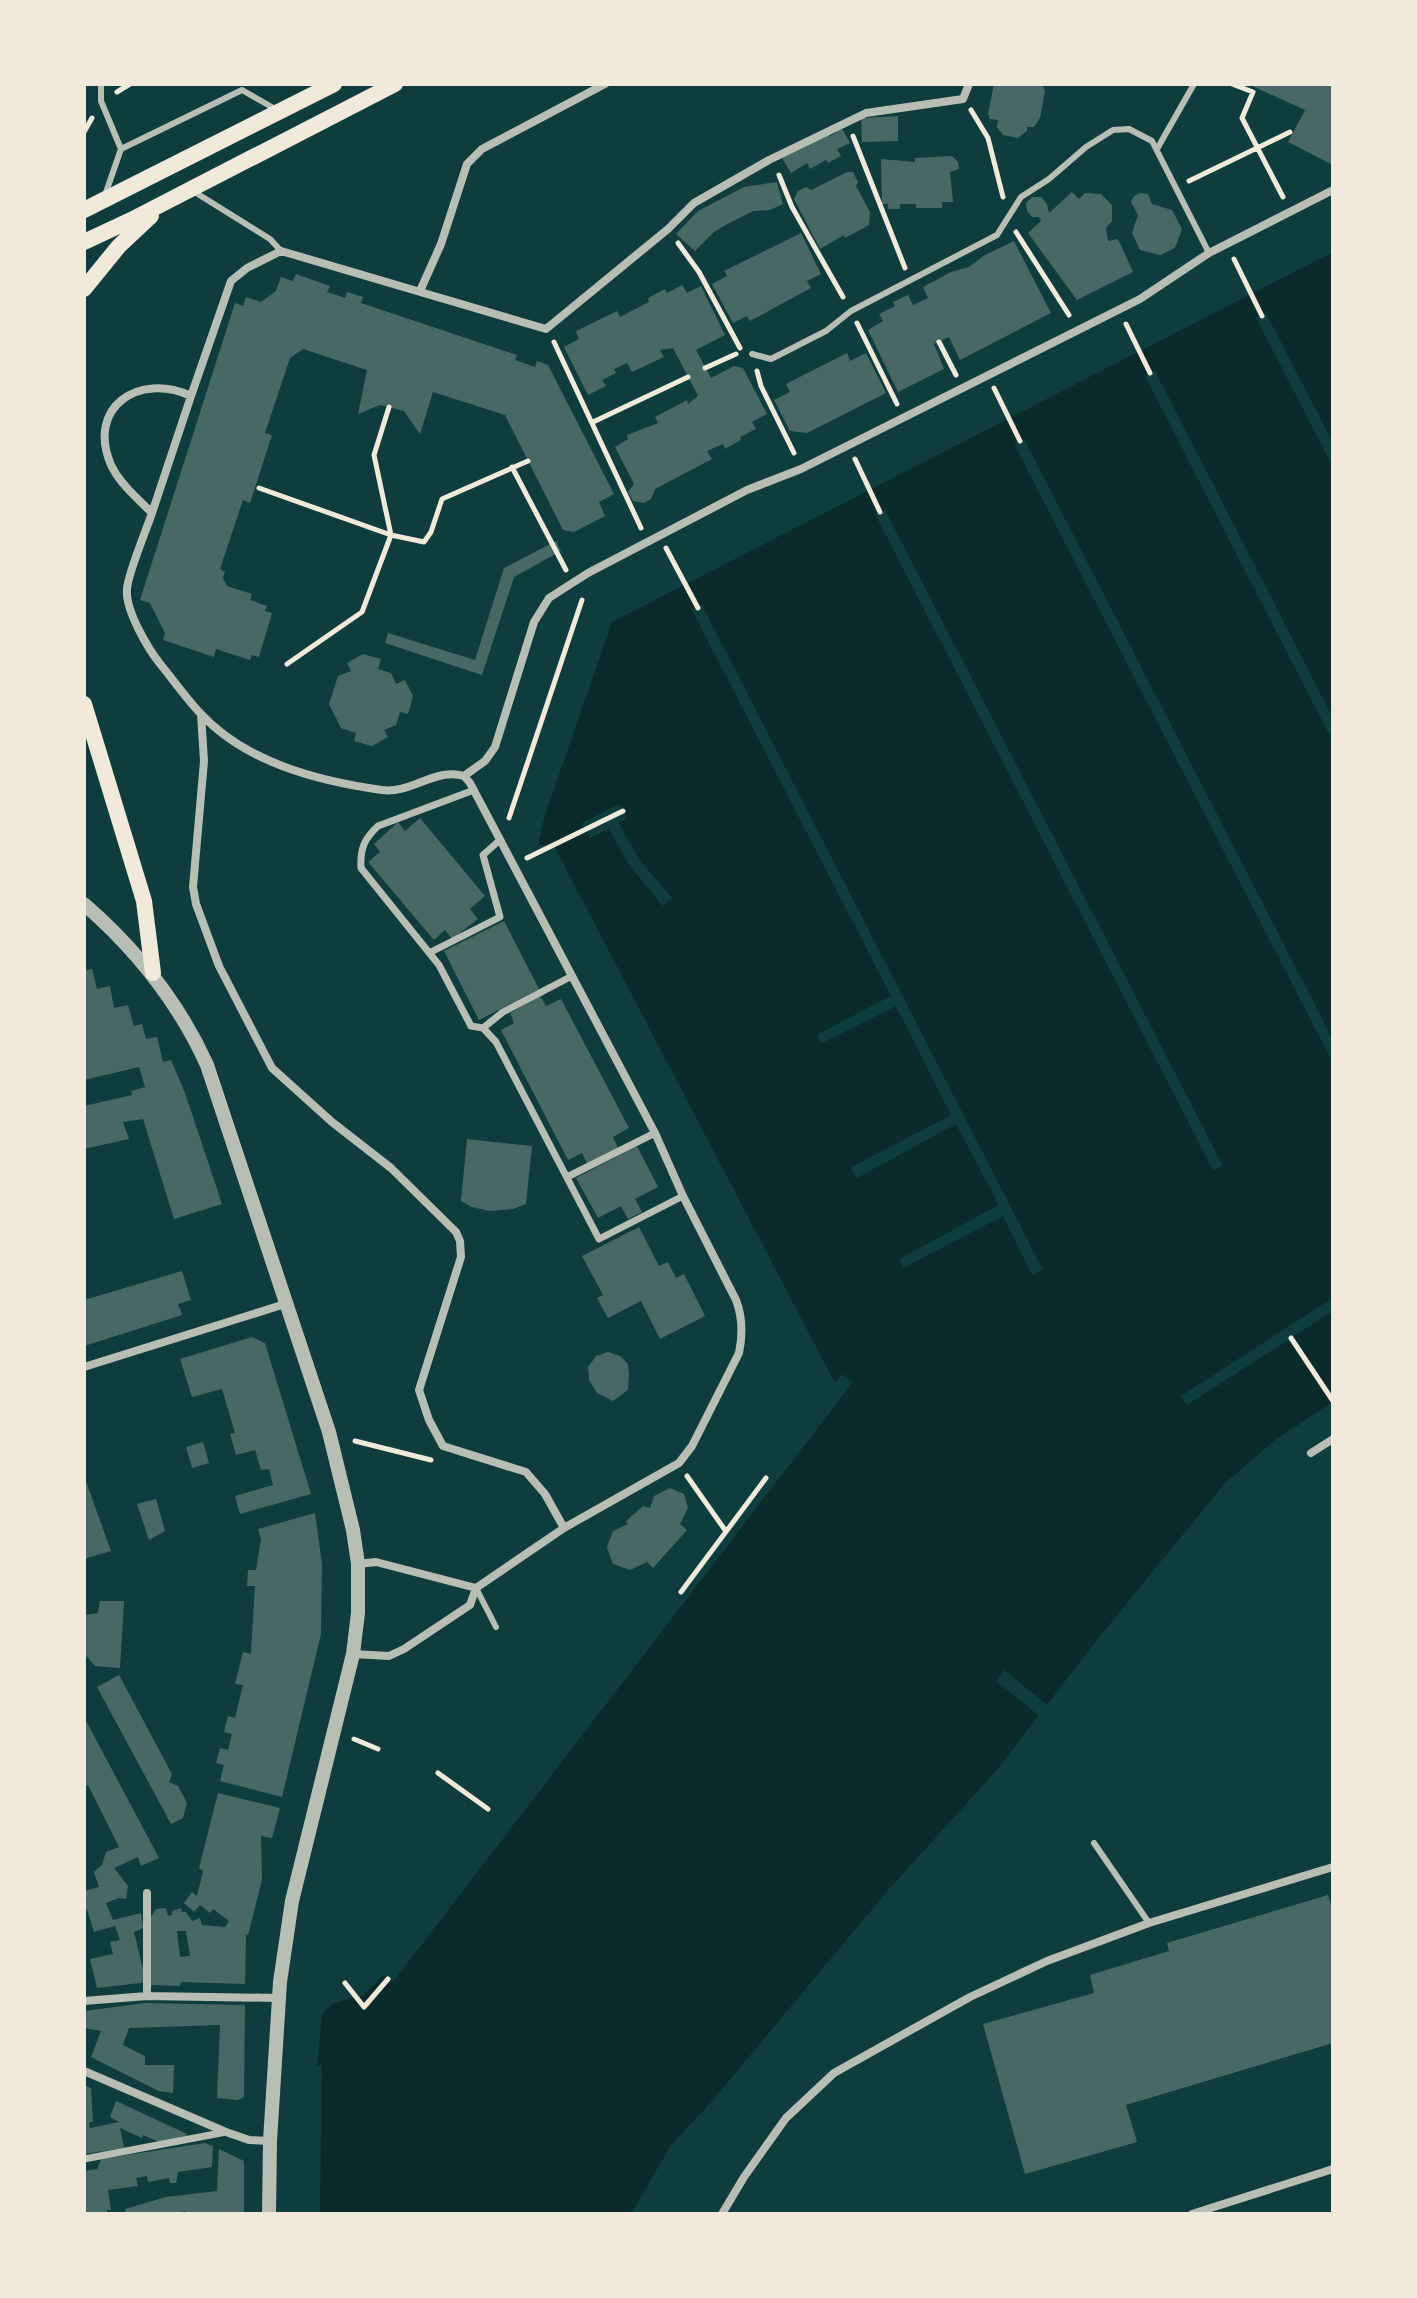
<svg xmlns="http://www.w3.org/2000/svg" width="1417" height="2298" viewBox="0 0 1417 2298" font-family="Mulish,sans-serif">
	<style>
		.water { fill: #0a2a2b }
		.pier { fill: #0f3d3e }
		.building { fill: #486865; fill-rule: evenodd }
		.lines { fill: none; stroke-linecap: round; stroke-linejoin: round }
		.path { stroke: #f1e9da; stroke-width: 5 }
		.service { stroke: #b8beb3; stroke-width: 6 }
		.pedestrian { stroke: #b8beb3; stroke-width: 7 }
		.minor { stroke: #b8beb3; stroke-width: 8 }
		.tertiary { stroke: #b8beb3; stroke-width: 14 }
		.secondary { stroke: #f1e9da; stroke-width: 16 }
	</style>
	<rect width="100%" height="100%" fill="#0f3d3e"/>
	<!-- water -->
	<path class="water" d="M1333 252V1402L1276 1439 1225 1483 1096 1641 996 1771 889 1889 712 2101 671 2145 631 2214H320L322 2065 317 2066 322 2014 333 2003 362 1996 383 1975 835 1383 554 846 538 845 545 815 612 622Z"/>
	<!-- pier -->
	<path class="pier" d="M1266 313 1333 443V467L1256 318Z
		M1155 371 1333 718V742L1145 376Z
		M1024 439 1333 1040V1063L1014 444Z
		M885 510 1223 1166 1213 1170 875 514Z
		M702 605 1043 1270 1032 1275 1003 1216 903 1268 899 1259 999 1205 956 1124 857 1178 850 1168 951 1115 896 1006 822 1043 818 1039V1034L891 996 692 610Z
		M619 804 627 818 619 823 639 859 672 898 663 906 629 865 609 829 590 838 582 823Z
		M1333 1298V1311L1187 1405 1181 1396Z
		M842 1374 853 1382 393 1982 383 1975Z
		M1004 1670 1050 1707 1042 1718 996 1681Z"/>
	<!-- building -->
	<path class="building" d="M994 84 1043 86 1045 91 1040 118 1034 127H1027V131L1018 138 1003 135 997 127 998 120 990 119 988 114Z
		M1248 84H1333L1331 164 1288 142 1305 110Z
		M898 116V141L862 142 861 118Z
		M842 129 850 143 837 149 841 156 828 163 826 160 810 169 807 163 791 173 782 158 829 134 830 136Z
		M952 156 958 162 959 169 950 172 953 202H942V208H916V204H900V209H888V204H882L881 159 915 162V158Z
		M847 172H853L858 182 856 186 870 212 869 225 845 238 844 235 820 249 794 199 798 191 806 187 811 190Z
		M777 182 783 204 770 210 753 211 731 222 714 232 695 251 676 234 698 211 744 187Z
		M1072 192 1079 199 1085 193 1101 194 1112 205V221L1106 228 1108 241 1118 239 1133 272 1077 300 1028 233 1041 221 1039 217H1032L1027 211 1026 203 1032 197H1041L1047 204 1049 213Z
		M1140 193 1148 194 1152 204 1172 210 1182 229 1175 248 1160 255 1140 250 1132 233 1138 215 1131 202 1134 196Z
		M801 233 821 274 807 281 811 288 750 321 747 316 733 323 712 284 727 276 724 271Z
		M1014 241 1051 313 960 360 949 337 934 344 944 369 898 392 868 330 883 321 879 314 895 306 893 302 908 295 913 305 928 298 923 287 951 272 969 267 985 255Z
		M296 274 330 286 327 292 345 298 347 292 363 297 361 303 517 355 515 360 535 367 537 361 548 365 614 494 599 502 605 516 574 532 563 530 505 415 433 392 420 434 404 411 380 405 358 414 367 370 303 349 290 358 265 433 272 435 250 503 243 500 220 569 225 572 223 578 227 586 252 594 250 600 267 606 265 611 272 613 259 657 252 655 250 660 216 649 214 657 163 640 165 633 150 603 140 600 235 303 243 306 246 297 261 302 276 291 281 277 293 281Z
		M682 285 687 293 701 286 725 335 696 350 711 378 734 366 743 368 767 414 752 422 756 429 740 437 741 440 725 449 723 444 707 451 712 459 655 489 651 499 644 503 633 501 628 492 634 484 615 447 628 439 627 435 658 423 655 417 687 400 688 404 698 396 673 348 660 350 664 357 632 372 627 363 614 369 616 373 602 380 606 386 588 395 564 347 579 339 576 331 617 311 620 317 649 302 648 298 665 289 667 293Z
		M847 353 850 361 866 353 886 393 807 433 790 431 774 400 790 392 786 384Z
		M556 541 561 551 514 577 482 675 385 643 388 633 475 660 504 568Z
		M363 654 381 659 378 669 391 673 396 684 405 680 413 696 408 714 400 712 396 725 384 730 388 737 372 746 354 741 356 733 341 728 329 704 338 676 351 671 347 663Z
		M420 818 485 896 470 909 478 919 452 939 445 930 434 940 368 862 380 852 374 844 398 822 405 831Z
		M504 921 539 989 479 1020 444 951Z
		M92 969 97 989 110 986 114 1008 128 1005 134 1026 142 1024 146 1039 157 1037 163 1062 171 1060 185 1093 222 1204 174 1219 143 1119 123 1122 129 1139 84 1149V1106L132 1095 131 1091 145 1087 139 1067 84 1080V971Z
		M540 996 546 1006 561 999 629 1128 613 1137 618 1148 587 1163 582 1153 568 1160 501 1030 514 1023 510 1013Z
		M467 1139 532 1146 526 1204 513 1209 490 1211 472 1207 461 1201Z
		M637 1146 658 1187 635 1199 642 1212 628 1219 621 1206 598 1218 576 1178Z
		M639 1227 659 1266 668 1262 676 1278 684 1274 705 1316 660 1339 641 1301 608 1318 597 1298 603 1295 582 1256Z
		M182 1271 191 1300 178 1304 182 1315 84 1346V1300Z
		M252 1337 265 1343 311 1494 240 1514 235 1496 273 1485 269 1469 261 1470 255 1450 236 1455 230 1434 235 1433 222 1389 192 1397 180 1359Z
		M608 1352 620 1356 628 1364 629 1375 628 1390 613 1401 597 1393 589 1380 588 1367 596 1356Z
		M203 1442 209 1463 192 1468 186 1447Z
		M84 1476 111 1551 84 1559Z
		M670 1488 684 1494 688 1508 680 1524 687 1530 653 1568 647 1562 630 1570 613 1564 607 1547 613 1531 628 1524 626 1521 643 1506 650 1508 654 1496Z
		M156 1499 165 1531 149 1540 137 1504Z
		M315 1513 322 1564 321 1634 282 1797 220 1781 224 1765 216 1763 220 1748 228 1750 232 1734 224 1732 228 1716 235 1718 243 1685 235 1684 243 1652 251 1654V1651L255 1586H247L248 1570H256L261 1539 258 1529Z
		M100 1601H124L120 1668 95 1666 84 1653V1615L98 1613Z
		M119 1675 172 1774 169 1782 178 1786 187 1803 183 1818 171 1824 97 1687Z
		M84 1717 159 1858 141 1866 138 1857 114 1868 128 1886 126 1899 119 1898 106 1903 113 1920 141 1913 143 1928 134 1932 144 1974 143 1982 140 1983 97 1988 90 1959 113 1954 110 1942 120 1940 115 1926 94 1932 87 1909 84 1910V1891L99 1887 94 1872 102 1865 106 1852 119 1847 88 1785 84 1786Z
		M218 1793 280 1808 272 1838 261 1836 262 1880 248 1935 246 1934 245 1984 181 1982 180 1986 150 1985V1918L156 1909 166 1908 168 1916 172 1915V1911L181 1908 182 1912H186L192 1921 200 1918 202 1925 225 1927 229 1921 213 1909 210 1913 200 1905 194 1912 184 1903 192 1892 197 1896 203 1871 199 1868ZM177 1931H186L190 1956 180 1957Z
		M1328 1895 1333 1912V2043L1126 2105 1137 2142 1025 2174 983 2024 1094 1993 1090 1975 1169 1951 1167 1943Z
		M145 2003 245 2005 244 2097 238 2100 217 2098 220 2025 129 2028 123 2045 145 2056V2065H174L173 2093 159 2091 91 2057 101 2031 84 2028V2011Z
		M84 2085 91 2088 93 2122H89L90 2128 119 2122 110 2117 116 2101 187 2134 186 2137 159 2142 143 2135 142 2138 120 2128 124 2148 84 2154Z
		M205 2143 213 2146 212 2167 178 2172 176 2183H170L169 2178 148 2182 147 2176 136 2178 138 2186 108 2190 111 2210H107V2214H84V2171L97 2169 101 2159Z
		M219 2149 244 2161V2214H186V2211L171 2214H126L125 2209 166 2197 217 2191Z"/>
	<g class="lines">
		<!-- path -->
		<path class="path" d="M1232 84 1253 92 1242 118 1283 197
			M117 92 130 84
			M971 110 988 138 1003 197
			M84 132 92 118
			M853 136 905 268
			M779 175 792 207 843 297
			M1189 181 1290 132
			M1016 232 1069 315
			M678 243 699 272 740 348
			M1234 259 1262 316
			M857 323 897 404
			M1126 324 1150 373
			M554 342 641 528
			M939 342 956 375
			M705 368 736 354
			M757 371 761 386 794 453
			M994 388 1020 441
			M593 422 688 377
			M855 459 880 512
			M512 467 566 570
			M259 488 391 535 424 542 431 532 442 499 528 461
			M666 548 698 608
			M287 664 362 612 391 535 374 455 389 407
			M509 818 582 600
			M527 858 623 811
			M1291 1338 1333 1401
			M355 1441 431 1460
			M687 1476 725 1530
			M681 1592 766 1478
			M354 1739 378 1749
			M438 1773 488 1809
			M345 1983 364 2007 388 1979"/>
		<!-- service -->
		<path class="service" d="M101 84V101L121 149 104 198
			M121 149 242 90 277 110
			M1157 149 1194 84
			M193 191 270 239 281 251
			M752 354 771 359 826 331 851 311 997 235 1021 197 1049 179 1086 147 1113 130 1129 129 1152 141 1209 253
			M476 1588 496 1627
			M1094 1843 1149 1923"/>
		<!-- pedestrian -->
		<path class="pedestrian" d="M474 790 378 826C364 839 360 849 361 868L439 965 471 1026 483 1028 496 1042 599 1239 683 1196
			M429 953 500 917 483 855 500 840
			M483 1028 503 1012 572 976
			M567 1177 655 1133
			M84 2159 226 2132"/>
		<!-- minor -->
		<path class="minor" d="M420 291 441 244 467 164 482 149 605 84
			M152 513 191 396
			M201 714 204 761 193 887 196 904 219 966 272 1068 332 1122 391 1168 456 1232 460 1241 461 1257 419 1390 429 1420 443 1446 526 1472 545 1494 564 1528
			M464 776C436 767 411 794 382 790 317 781 245 762 200 713 186 698 174 681 161 665 148 649 125 610 127 589 128 573 146 531 152 513 138 499 120 484 111 465 86 407 139 372 191 396L231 281 247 268 281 251 546 329 668 229 694 203 769 160 866 113 963 99 969 84
			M464 776 485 761 495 747 534 622 549 598 588 573 747 490 801 469 1140 299 1209 253 1333 190
			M84 1367 285 1304
			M1311 1453 1333 1439
			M358 1564 376 1562 476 1588
			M353 1654 389 1656 404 1649 470 1605 476 1588 564 1528 679 1463 692 1446 739 1353C743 1334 743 1318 736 1300L683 1196 655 1133 470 783 464 776
			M147 1893V1996
			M84 2001 147 1996 279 1998
			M84 2071 226 2132 249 2140 270 2141
			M722 2214 744 2177 786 2118 834 2073 970 1997 1047 1961 1149 1923 1333 1867
			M1192 2214 1333 2169"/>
		<!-- tertiary -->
		<path class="tertiary" d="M84 904C137 950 178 1001 207 1065L329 1432 353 1530 358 1564V1613L353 1654 292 1901 280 1982 270 2141 269 2214"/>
		<!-- secondary -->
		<path class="secondary" d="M84 210 334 84
			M84 242 131 220 395 84
			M84 289 119 246 151 216
			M84 704 144 901 153 973"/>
	</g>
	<!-- border -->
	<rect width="1417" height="2298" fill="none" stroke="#f1e9da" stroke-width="172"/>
</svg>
